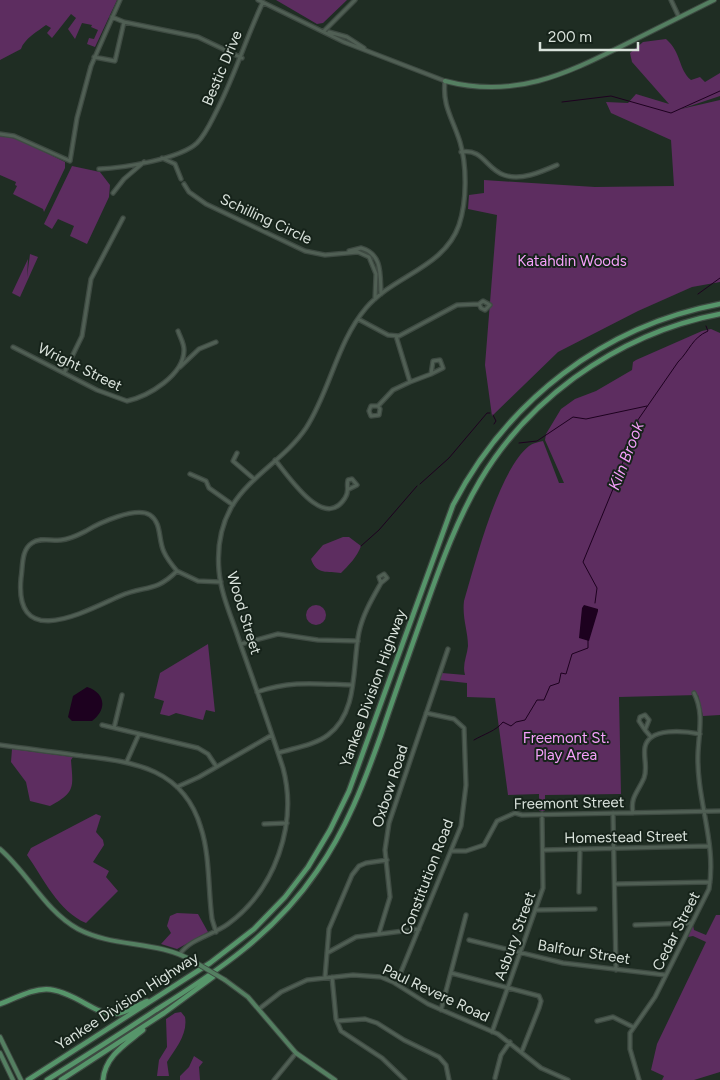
<svg xmlns="http://www.w3.org/2000/svg" width="720" height="1080" viewBox="0 0 720 1080" font-family="Figtree,sans-serif">
	<style>
		.green { fill: #5d2d60 }
		.water { fill: #1d011f }
		.lines { fill: none; stroke-linecap: round; stroke-linejoin: round }
		.stream { stroke: #1d011f; stroke-width: 1 }
		.minor-casing { stroke: #3e4a42; stroke-width: 5.5 }
		.major-casing { stroke: #3e4a42; stroke-width: 6 }
		.highway-casing { stroke: #3e4a42; stroke-width: 7 }
		.minor { stroke: #505f54; stroke-width: 3 }
		.major { stroke: #547f61; stroke-width: 4 }
		.highway { stroke: #56956a; stroke-width: 4.5 }
		.major-bridge-casing { stroke: #3e4a42; stroke-width: 6; stroke-linecap: butt }
		.major-bridge { stroke: #547f61; stroke-width: 4 }
		.labels { text-anchor: middle; dominant-baseline: central; stroke-width: 4; stroke-linejoin: round; paint-order: stroke }
		.street-label { font-size: 15px; fill: #d9e2db; stroke: #16231a }
		.park-label { font-size: 15px; fill: #f6a0fb; stroke: #16231a }
		.water-label { font-size: 16px; font-style: italic; fill: #f49ef9; stroke: #16231a }
	</style>
	<rect width="100%" height="100%" fill="#1f2d23"/>
	<!-- green -->
	<path class="green" d="M0 0H117L95 47 87 44 89 38 94 39 98 30 91 27 92 25 82 23 75 39 68 29 76 18 71 14 52 38 47 33 51 28 46 25C38 31 24 39 21 49L0 60Z
		M276 0H347L323 23 317 24Z
		M666 39C682 53 678 69 691 80L700 77 705 82 720 73V96L681 109 720 100V282L692 287 638 311 558 352 492 416 485 365 497 215 468 209 469 195 484 193V180L595 187 674 186 671 140 611 113 606 102 628 103 636 94 669 104 632 62 630 53 643 42Z
		M0 136 18 139 65 162V168L44 212 43 209 13 194 17 186 15 185 16 182 0 175Z
		M72 166 100 172 110 185 109 197 87 244 70 236 74 226 58 219 52 229 44 224Z
		M30 254 38 257 20 297 12 293 28 259 27 277Z
		M711 329 720 333V715L703 716 698 695 619 697 621 794 545 795V811H539V794L508 795 495 698 467 697V683L439 680 442 673 465 675C462 665 467 656 468 646 468 631 462 618 464 601 476 561 498 471 529 446 533 443 539 442 543 441L559 483H564L545 440 546 434 561 409 575 399 596 391 632 370 633 362 636 360 702 331Z
		M343 537H349L361 546C357 557 349 565 341 573 328 571 316 575 311 559L323 545Z
		M306 615a10 10 0 1 1 20 0a10 10 0 1 1-20 0Z
		M208 644 215 712 206 710 203 720 176 713 169 716 160 714 164 701 154 698 160 673Z
		M12 749 73 757 71 760C73 787 76 792 50 806L30 801 26 782 11 762Z
		M96 814 101 816 96 832 103 840 104 845 93 862 109 871 106 877 118 891 86 923C59 912 43 878 27 855L31 848Z
		M177 913 198 914 208 932 177 949 161 944 171 933 167 926 170 916Z
		M716 915H720V1072L694 1080H662L664 1076 651 1070 657 1044 706 942 693 936 688 937 693 925 694 930 706 935Z
		M181 1012 185 1017C188 1034 176 1048 167 1062L169 1076H157L159 1060 167 1047 166 1019 175 1013Z
		M194 1056 203 1062 199 1067 200 1080H180V1076L189 1067Z"/>
	<!-- water -->
	<path class="water" d="M584 605 598 609V611L589 641 579 638 582 608Z
		M87 687C106 693 107 710 92 721H72L68 717 73 696Z"/>
	<g class="lines">
		<!-- stream -->
		<path class="stream" d="M562 102 611 96 671 113 720 91
			M698 294 720 278
			M493 415 496 421 494 424
			M519 443 537 441 573 417 586 419 647 406
			M420 484 449 458 487 413H490
			M361 546 379 530 417 486
			M595 603 597 588 583 562 620 472 633 427 678 362C690 350 692 338 708 331L706 326
			M474 740C484 734 496 731 503 722L511 726 516 722 525 720 537 700H544L550 686 559 683 561 673 566 674 572 654 588 648V640"/>
		<defs>
			<path id="minor" d="M671 0 679 17
				M112 17 124 22
				M324 31 355 0
				M329 32 347 37 364 48
				M94 57 115 61 124 22 198 37 242 58
				M0 134 14 136 70 161 77 118 91 66 120 0
				M461 152C483 148 486 169 504 175 521 181 541 172 557 165
				M162 158 175 164 181 179
				M99 169C123 168 180 159 197 143 205 135 210 124 215 114 235 76 245 40 263 2
				M184 184 189 192 206 204 305 251 325 255 358 252 369 257 376 274 375 299
				M113 193 124 179 144 162
				M349 251 361 248C383 254 380 275 381 294
				M358 319 388 335 399 336 457 305 479 304 481 308 485 310 490 305 483 301 479 304
				M396 336 410 382 431 374 433 361 440 360 443 368 431 374
				M13 347 97 390 127 401C149 396 184 375 184 350 184 343 180 337 178 331
				M180 367 199 349 216 342
				M64 373 82 336 91 279 123 218
				M378 406 380 409 379 415 371 416 369 411 371 406H378L393 390 410 382
				M237 453 233 461 254 479
				M275 460C288 475 324 532 345 498 350 491 346 487 348 480L352 479 357 485 349 489
				M190 474 206 481 209 488 233 505
				M177 571C172 565 167 559 164 552 158 540 162 523 150 515 136 506 99 523 86 531 78 535 71 539 61 540 51 541 40 537 32 543 21 550 23 566 21 578 14 651 84 612 120 596 145 585 155 593 177 571L198 581 221 582
				M241 644 278 634 318 640 358 641
				M257 692C292 680 317 684 352 685
				M102 725 198 748 208 754 216 766
				M114 728 122 695
				M645 730 639 721 640 717 645 715 649 720 645 730 651 737
				M0 745C28 749 56 752 83 756 135 762 184 769 201 828 210 856 208 889 212 919L216 932
				M278 753C294 748 315 745 328 735 359 712 352 665 359 632 363 614 372 599 381 583L379 577 384 574 387 578 381 583
				M127 761 139 734
				M177 787 199 777 272 735
				M613 813 616 970
				M633 813C630 797 638 792 644 778 648 768 643 757 645 747 649 727 685 731 700 734
				M264 824 287 823
				M543 850 709 846
				M451 851H466L484 845 497 821 515 813 522 815 720 811
				M615 884 710 882
				M579 892 580 849
				M536 910 595 909
				M635 925 690 923
				M379 933 390 897 385 850 389 823 448 649
				M469 940 563 963 665 975
				M327 953 356 937 419 929
				M180 954C190 939 213 935 228 924 275 890 298 824 283 768 269 725 254 682 239 640 232 618 221 595 219 571 217 549 221 525 232 506 251 475 286 458 306 428 330 391 337 342 366 308 394 275 444 268 459 225 467 201 467 166 460 142 453 119 442 106 445 81L344 42 258 0
				M451 973 539 996 541 1001 539 1008 522 1051
				M325 977 329 929 352 875 359 866 366 863 387 860
				M332 977 336 1019 341 1031 382 1058 405 1080
				M396 984 461 826 466 785 464 728 454 719 426 713
				M259 1009 281 992 307 980 353 975 381 977 393 982 428 1004 498 1034 541 1068 568 1080
				M441 1010 466 915
				M337 1021 365 1019 377 1023 404 1040 439 1057 446 1065 449 1080
				M597 1021 613 1017 633 1027
				M492 1032 543 888 542 814
				M495 1078 501 1055 510 1042
				M274 1080 296 1053
				M639 1080 630 1049V1033L655 997 709 889C717 843 696 799 698 753 699 732 704 712 694 693"/>
			<path id="major" d="M445 81C514 99 564 75 624 45 654 30 684 15 714 0
				M0 849C28 873 45 911 78 929 114 948 157 940 193 961
				M225 980 248 997 296 1053 335 1080
				M0 1037 21 1080
				M0 1053 13 1080"/>
			<path id="highway" d="M0 1004C40 988 46 981 86 1004 95 1009 104 1014 115 1014 127 1013 137 1005 147 1001
				M28 1080 210 963 254 929 285 897 308 867 330 830 349 791 453 505C507 401 603 326 720 304
				M47 1080C84 1057 120 1034 156 1010 218 971 275 933 317 871 346 830 364 783 381 735 395 693 410 651 425 609 459 512 488 441 574 378 617 347 667 324 720 314
				M61 1080 164 1013 213 977
				M103 1080C105 1056 126 1044 143 1030"/>
		</defs>
		<!-- minor casing -->
		<use href="#minor" class="minor-casing"/>
		<!-- major casing -->
		<use href="#major" class="major-casing"/>
		<!-- highway casing -->
		<use href="#highway" class="highway-casing"/>
		<!-- minor -->
		<use href="#minor" class="minor"/>
		<!-- major -->
		<use href="#major" class="major"/>
		<!-- highway -->
		<use href="#highway" class="highway"/>
		<defs>
			<path id="major-bridge" d="M193 961 225 980"/>
		</defs>
		<!-- major-bridge casing -->
		<use href="#major-bridge" class="major-bridge-casing"/>
		<!-- major-bridge -->
		<use href="#major-bridge" class="major-bridge"/>
	</g>
	<g class="labels">
		<!-- street labels -->
		<g class="street-label">
			<text transform="translate(222 68) rotate(-67)">Bestic Drive</text>
			<text transform="translate(266 219) rotate(25)">Schilling Circle</text>
			<text transform="translate(80 367) rotate(26)">Wright Street</text>
			<text transform="translate(244 613) rotate(73)">Wood Street</text>
			<text transform="translate(373 688) rotate(-70)">Yankee Division Highway</text>
			<text transform="translate(390 786) rotate(-72)">Oxbow Road</text>
			<text transform="translate(569 803) rotate(-1)">Freemont Street</text>
			<text transform="translate(626 837) rotate(-1)">Homestead Street</text>
			<text transform="translate(427 877) rotate(-69)">Constitution Road</text>
			<text transform="translate(676 931) rotate(-63)">Cedar Street</text>
			<text transform="translate(515 936) rotate(-70)">Asbury Street</text>
			<text transform="translate(584 952) rotate(9)">Balfour Street</text>
			<text transform="translate(436 993) rotate(25)">Paul Revere Road</text>
			<text transform="translate(127 1001) rotate(-33)">Yankee Division Highway</text>
		</g>
		<!-- park labels -->
		<g class="park-label">
			<text x="572" y="261">Katahdin Woods</text>
			<text x="566" y="738">Freemont St.<tspan x="566" dy="17">Play Area</tspan></text>
		</g>
		<!-- water labels -->
		<g class="water-label">
			<text transform="translate(626 456) rotate(-69)">Kiln Brook</text>
		</g>
	</g>
	<!-- scale -->
	<path d="M540 42v8h98v-8" fill="none" stroke="#d9e2db" stroke-width="2.5"/>
	<text x="548" y="42" font-size="15" fill="#d9e2db" stroke="#16231a" stroke-width="4" paint-order="stroke">200 m</text>
</svg>
